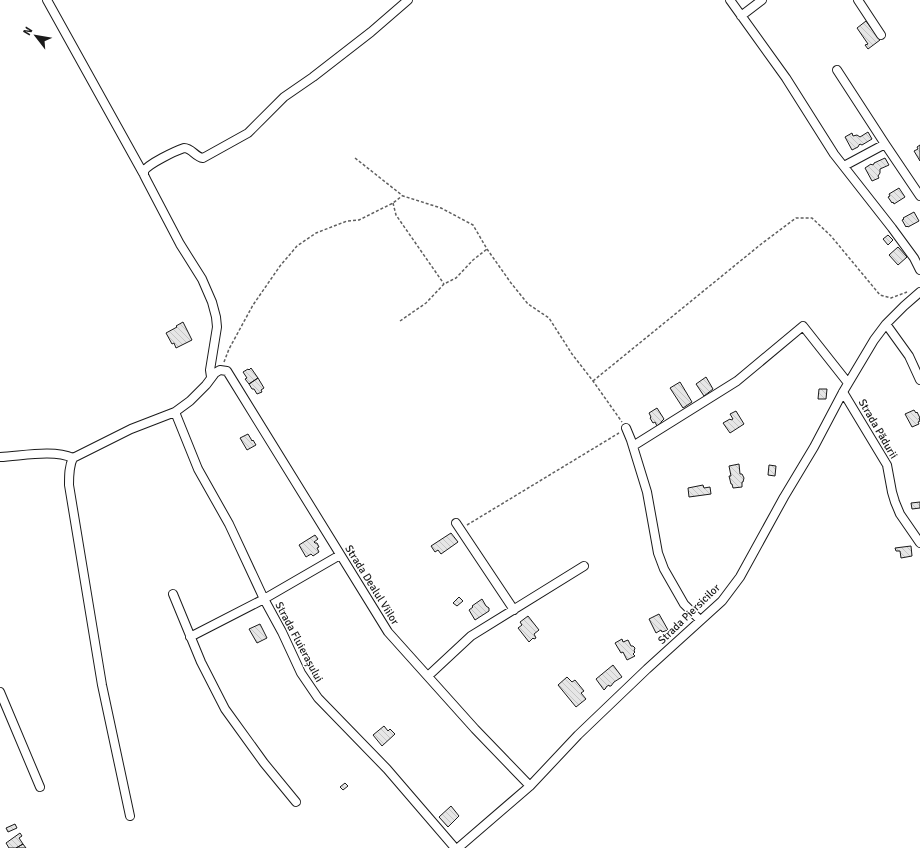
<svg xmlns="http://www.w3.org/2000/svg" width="920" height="848" viewBox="0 0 920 848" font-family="Signika,sans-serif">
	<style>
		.building { fill: url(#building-back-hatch); stroke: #1a1a1a }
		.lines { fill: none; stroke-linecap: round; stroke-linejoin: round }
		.minor-casing { stroke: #1a1a1a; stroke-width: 10 }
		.path { stroke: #5f5f5f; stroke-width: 1.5; stroke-dasharray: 3 2; stroke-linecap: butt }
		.minor { stroke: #fff; stroke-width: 8 }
		.labels { text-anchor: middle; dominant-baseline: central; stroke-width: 3; stroke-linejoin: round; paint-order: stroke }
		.street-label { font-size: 11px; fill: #1a1a1a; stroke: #fff }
	</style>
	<defs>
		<pattern id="building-back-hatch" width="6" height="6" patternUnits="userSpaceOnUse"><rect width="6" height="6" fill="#e6e6e6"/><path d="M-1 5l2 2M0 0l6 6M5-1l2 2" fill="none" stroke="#c5c5c5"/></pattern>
	</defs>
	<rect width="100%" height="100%" fill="#fff"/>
	<!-- building -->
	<path class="building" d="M866 21 880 40 868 49 865 45 868 44 857 28Z
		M868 132 872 139 862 145 860 144 859 145 858 147 852 150 845 137 852 133 853 136 857 135 860 137Z
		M920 145V161L914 151 918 149 917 147Z
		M885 158 889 165 880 169V173L878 176 879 178 872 181 865 168 871 164 872 165 874 164V163Z
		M899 188 905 197 894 204 893 202 892 203 888 197 890 196 889 194Z
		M914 212 919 221 908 227 907 226 906 227 902 220 904 219 903 218Z
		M888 235 893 240 888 245 883 239Z
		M898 247 907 257 898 265 889 255Z
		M183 322 192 340 176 348 174 343 172 344 166 333 177 327 176 326Z
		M251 368 258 378 249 384 245 379 247 378 243 372 248 369 249 370Z
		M706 377 713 389 704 396 696 384Z
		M258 378 264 388 261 390 262 392 257 394 254 389H252L249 384Z
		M680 382 692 402 683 408 670 388Z
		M819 389H827L826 399H818Z
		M657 408 664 419 661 422V423L657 426 655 422 653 423 650 418 651 417 649 413Z
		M914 410 916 413 917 412 920 418H919L920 421 918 422 919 424 912 427 905 414Z
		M736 411 744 424 730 433 723 423 730 419 731 420 733 419 730 414Z
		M248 434 251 439 252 441 253 440 256 445 247 450 240 438Z
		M739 464 740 474H742L744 478 743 482H742V487L733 488 732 484H731L729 476H731L729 466Z
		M769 465 776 466 775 476 768 475Z
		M703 485 704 488 710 487 711 494 689 497 688 488Z
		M920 502V508L912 509 911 503Z
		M451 533 458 542 441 554 438 550 435 552 431 546Z
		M315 535 318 539 314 542 315 543H317L319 547 317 548 319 552 313 556 311 554 306 557 299 545Z
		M911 546 912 556 901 558 900 551H896L895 548Z
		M459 597 463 601 457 606 453 603Z
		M482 599 486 606 489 608V611L475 620 469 610 473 607 472 606Z
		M659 614 668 630 662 632 661 630 656 633 649 619Z
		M528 616 539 630 534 634 536 638 534 639 533 638 529 642 518 628 522 625 520 622Z
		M260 624 267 638 257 643 249 629Z
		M622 639 623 642 628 640 631 646H633L635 648 634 651 635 652 633 654 635 656 627 660 623 652 621 653 615 643Z
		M613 665 622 677 614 682 611 686H609V685L606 687V688L604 690 596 679Z
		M567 677 572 682 575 680 584 691 581 693 586 699 576 707 558 685Z
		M384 726 388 731 390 729 395 734 382 746 373 735Z
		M345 783 348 786 343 790 340 787Z
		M451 806 459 816 448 827 439 817Z
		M15 824 17 828 8 832 6 828Z
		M20 833 22 836 19 838 23 844 16 848H9L6 843Z
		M23 844 26 848H16Z"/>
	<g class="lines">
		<defs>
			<path id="minor" d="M47 0 143 173
				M730 0 786 78 834 154 892 228 914 258 920 270
				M858 0 881 35
				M741 16 762 0
				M837 70 885 144 920 196
				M844 166 885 144
				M886 324 909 356 920 380
				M211 377 210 370 217 327 216 317 212 302 202 279 180 244 147 181 144 175V171C148 164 175 151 184 148 192 148 195 157 203 158L248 133 284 97 313 77 371 32 408 0
				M843 392 887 465 892 492 895 502 900 514 920 543
				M175 412 198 469 229 524 264 599 282 632 301 673 318 698 387 769 455 848
				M626 428 631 440 647 492 658 553 664 569 684 604 700 620
				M633 446 737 381 803 326 848 383
				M0 457C22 456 53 449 73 458
				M456 523 514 610
				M173 594 201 662 225 709 264 763 296 802
				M190 637 264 599 340 555
				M428 676 471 636 584 566
				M0 692 40 787
				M130 816 102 685 69 485C69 475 69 466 73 458L131 429 175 412 190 401 206 385 215 373 220 370 227 371 388 632 475 729 530 786
				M458 848 530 786 578 735 647 669 722 601 740 577 784 497 814 447 843 392 874 340 886 324 904 306 920 292"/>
		</defs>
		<!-- minor casing -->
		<use href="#minor" class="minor-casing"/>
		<!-- path -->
		<path class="path" d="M355 158 403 196 441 208 473 225 487 249 511 283 528 304 549 318 572 354 593 381 622 422
			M393 203 396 215 444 284
			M400 321 426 303 444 284 456 278 473 260 487 249
			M224 362 229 349 253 305 280 266 297 246 316 233 347 221 359 220 393 203 402 196
			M593 381 760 245 796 218H812L831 236 880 295 891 298 907 292
			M467 525 619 433"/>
		<!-- minor -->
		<use href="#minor" class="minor"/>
	</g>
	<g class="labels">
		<!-- street labels -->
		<g class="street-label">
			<text transform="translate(878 429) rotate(60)">Strada Pădurii</text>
			<text transform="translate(372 585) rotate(58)">Strada Dealul Viilor</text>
			<text transform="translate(689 614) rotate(-44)">Strada Piersicilor</text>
			<text transform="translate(299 642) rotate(62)">Strada Fluierașului</text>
		</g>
	</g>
	<!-- north arrow -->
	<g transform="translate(36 36) rotate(301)" stroke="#ffffff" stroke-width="3" paint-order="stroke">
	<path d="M0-3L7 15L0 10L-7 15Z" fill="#1a1a1a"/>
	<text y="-6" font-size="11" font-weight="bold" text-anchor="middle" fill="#1a1a1a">N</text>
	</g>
</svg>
